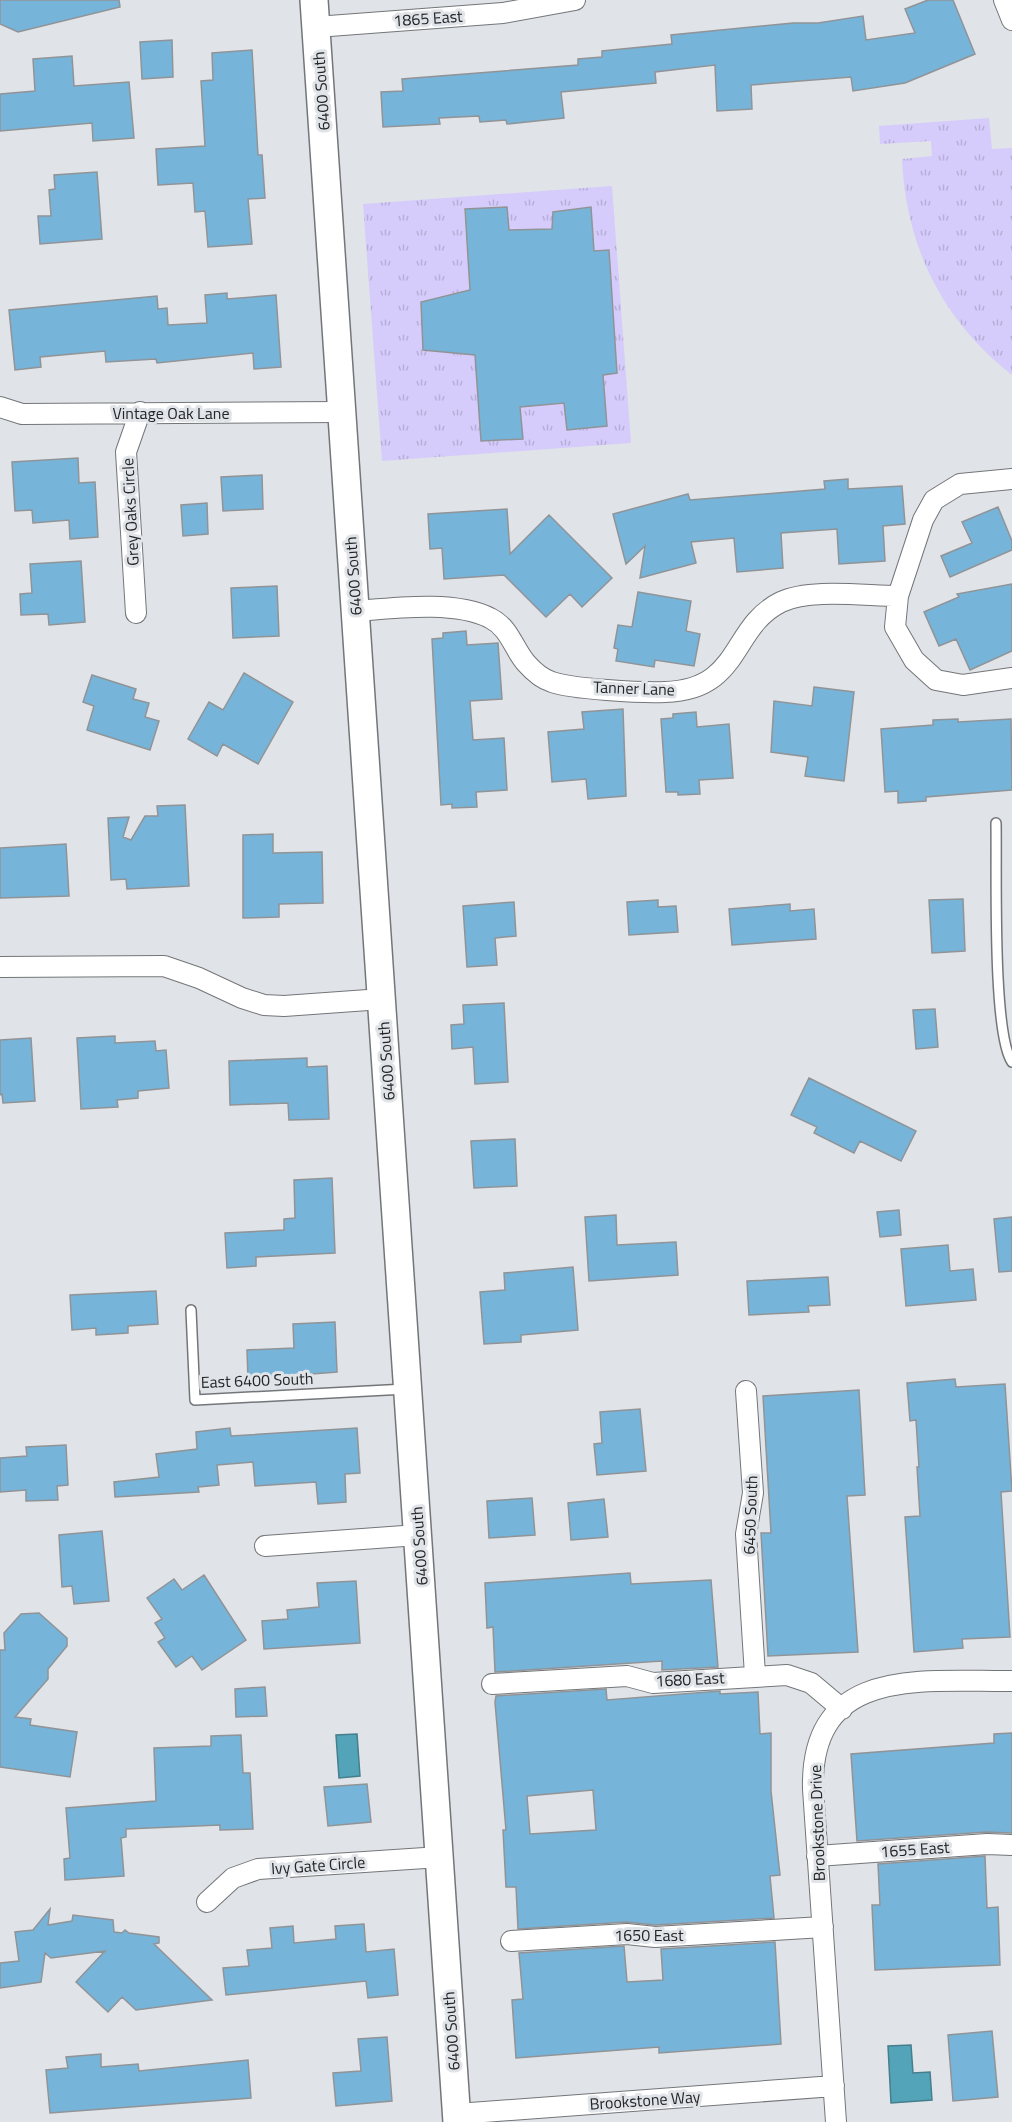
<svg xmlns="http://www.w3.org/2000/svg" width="1012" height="2122" viewBox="0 0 1012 2122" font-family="'Titillium Web',sans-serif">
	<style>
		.grass { fill: url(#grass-tufts); fill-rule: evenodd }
		.water { fill: #54a4b9; stroke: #457e8d; stroke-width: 1.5 }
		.building { fill: #77b4da; stroke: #909497; stroke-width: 1.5; fill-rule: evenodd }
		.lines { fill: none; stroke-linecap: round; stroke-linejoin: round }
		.lane-casing { stroke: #737679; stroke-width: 12 }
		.street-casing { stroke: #737679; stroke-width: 22 }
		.secondary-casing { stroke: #737679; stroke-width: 30 }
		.lane { stroke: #fff; stroke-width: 9 }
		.street { stroke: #fff; stroke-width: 20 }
		.secondary { stroke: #fff; stroke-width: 27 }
		.labels { text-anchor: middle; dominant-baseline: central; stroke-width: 6; stroke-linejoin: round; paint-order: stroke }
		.street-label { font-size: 16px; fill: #232526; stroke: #e0e3e7 }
	</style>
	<defs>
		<pattern id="grass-tufts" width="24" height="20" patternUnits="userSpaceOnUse" patternTransform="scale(1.5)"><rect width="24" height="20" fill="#d5ccfc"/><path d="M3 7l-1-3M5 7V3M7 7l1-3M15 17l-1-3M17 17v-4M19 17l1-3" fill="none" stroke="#b7afd8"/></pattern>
	</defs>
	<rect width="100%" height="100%" fill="#e0e3e7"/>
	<!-- grass -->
	<path class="grass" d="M989 118 992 149 1012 148V375C942 320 906 247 902 159L932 156 931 141 880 144 879 126Z
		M612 186 631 443 382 461 363 204ZM506 207 509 230 552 229 553 212 591 207 594 251 609 250 617 372 603 375 607 426 567 430 564 403 520 407 523 439 483 441 475 355 421 302 470 290 464 210Z"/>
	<!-- water -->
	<path class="water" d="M357 1734 360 1776 339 1778 336 1735Z
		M911 2045 913 2073 930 2072 932 2100 891 2103 888 2046Z"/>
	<!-- building -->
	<path class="building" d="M0 0H119L120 7 18 32 0 24Z
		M928 0H953L975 54 905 83 853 91 851 77 751 85 752 109 717 111 715 65 655 72 656 83 561 92 564 118 507 124 506 120 480 122 479 116 439 118 440 124 383 127 381 92 403 91 402 79 578 65V59L602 57V51L672 44 671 35 793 23H818L863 16 866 40 915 33 905 9Z
		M172 40 173 77 142 79 140 42Z
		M252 50 258 155H262L265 198 248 199 252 244 208 247 205 211 195 212 193 183 158 185 156 149 205 146 201 81 213 80 212 53Z
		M72 56 74 86 129 82 134 138 93 141 92 123 0 131V94L35 91 33 59Z
		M97 172 102 239 40 244 38 216H51L49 190 55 189 54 175Z
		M507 207 509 230 552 229 553 212 591 207 594 251 609 250 617 373 603 375 607 426 567 430 564 403 520 407 523 439 481 441 475 355 423 350 421 302 470 290 465 209Z
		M227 293V299L276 295 281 367 254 369 253 353 157 363 156 359 106 362 105 351 40 357 41 367 15 370 9 310 157 296 158 309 167 308 168 325 207 323 205 295Z
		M78 458 79 483 95 482 98 537 70 539 69 520 33 523 32 510 15 511 12 462Z
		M262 475 263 509 223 511 221 477Z
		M848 479V489L902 486 905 524 883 526 885 561 839 564 837 529 781 533 783 568 737 572 734 538 691 542 696 563 640 578 645 546 626 564 613 514 688 494 690 500 825 489 824 481Z
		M207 503 208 534 183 536 181 505Z
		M998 507 1012 541V550L950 577 941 556 972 543 962 522Z
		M507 509 510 554 549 515 612 578 582 607 570 594 546 617 504 575 444 579 442 548 430 549 428 514Z
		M81 561 85 622 49 625 48 614 21 615 20 594 32 593 30 564Z
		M1012 584V651L970 670 956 639 939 646 924 612 959 597 957 594Z
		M277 586 279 636 233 638 231 588Z
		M638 592 691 601 686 631 700 634 694 666 655 660 654 667 616 661 618 649 614 648 618 625 632 627Z
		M466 631 467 645 498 643 502 699 470 701 473 740 504 738 507 790 476 792 477 807 452 808V804L441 805 432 639 443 638V633Z
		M244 673 293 702 258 764 223 744 217 756 188 739 209 702 223 710Z
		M92 675 136 689 133 699 149 703 145 717 159 721 150 750 87 730 94 706 83 702Z
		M814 687 854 692 844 781 805 776 808 757 771 752 774 701 812 706Z
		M623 709 626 796 588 799 586 779 552 782 548 732 584 729 582 712Z
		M696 712 697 727 729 724 733 778 699 780 700 794 678 795V792H666L661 719 673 718V714Z
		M958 719V722L1011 719 1012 790 926 797V801L898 803V791L885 792 881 729 933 725V720Z
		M185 805 189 886 127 889 126 879 111 880 108 818 129 817 123 837 131 840 145 816H158L157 806Z
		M273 834V853L322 852 323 903 279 904V917L243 918V835Z
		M66 844 69 896 0 898V848Z
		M963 899 965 951 932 953 929 900Z
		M658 900V907L676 906 678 932 629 935 627 902Z
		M514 902 516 936 495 938 497 965 467 967 463 906Z
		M790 904V911L814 909 816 939 732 945 729 909Z
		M504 1003 508 1082 475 1084 473 1047 452 1049 451 1025 464 1024 463 1005Z
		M935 1009 938 1047 916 1049 913 1010Z
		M115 1036V1043L155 1041 156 1051 166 1050 169 1088 138 1091V1098L117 1100 118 1107 81 1109 77 1038Z
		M31 1038 35 1101 3 1103 2 1094 0 1095V1040Z
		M307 1058V1067L327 1066 329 1119 289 1120 288 1103 230 1105 229 1061Z
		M809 1078 916 1131 901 1161 860 1141 854 1153 814 1133 817 1127 791 1115Z
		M515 1139 517 1186 474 1188 471 1141Z
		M332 1178 335 1253 256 1257V1266L227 1268 225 1233 284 1230V1219L295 1218 294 1180Z
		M899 1210 901 1235 880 1237 877 1212Z
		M616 1215 617 1245 676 1242 678 1275 589 1281 585 1217Z
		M1012 1217V1271L999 1272 994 1219Z
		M948 1245 950 1271 973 1269 976 1300 906 1306 901 1249Z
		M573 1267 578 1330 521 1335V1342L484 1344 480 1292 505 1290 504 1273Z
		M828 1277 830 1305 808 1306 809 1312 749 1315 747 1281Z
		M156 1291 158 1324 128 1326V1333L96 1335V1328L72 1330 70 1295Z
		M335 1322 337 1372 248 1379 247 1350 294 1348 293 1324Z
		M955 1379 956 1387 1005 1384 1012 1491 1001 1492 1010 1637 962 1639 963 1648 914 1652 905 1517 920 1516 917 1467H919L916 1420 910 1421 907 1383Z
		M859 1390 865 1495 847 1496 858 1652 768 1656 761 1533H771L763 1396Z
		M640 1409 646 1471 597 1475 594 1444 602 1443 600 1412Z
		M230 1428 231 1436 357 1428 360 1473 345 1474 346 1502 318 1504 316 1482 255 1486 253 1462 217 1465 219 1485 198 1487 199 1492 115 1497 114 1482 159 1477 156 1454 197 1449 196 1432Z
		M66 1445 68 1485 57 1486 58 1500 26 1501V1490L0 1492V1458L27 1456 26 1447Z
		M532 1498 535 1535 489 1538 487 1501Z
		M604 1499 608 1537 571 1540 568 1503Z
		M102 1531 109 1601 74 1604 72 1586 62 1587 59 1535Z
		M630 1573 631 1584 711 1580 718 1667 662 1670V1661L495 1672 493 1627 487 1628 485 1583Z
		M204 1575 246 1640 202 1670 192 1656 176 1667 158 1642 165 1638 155 1623 162 1619 147 1598 174 1579 182 1590Z
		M356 1581 360 1643 264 1649 262 1621 288 1619 287 1610 319 1607 317 1583Z
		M39 1613 67 1638V1646L48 1669V1679L15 1717 31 1719 30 1725 77 1732 70 1777 0 1767V1650H5L4 1633 21 1614Z
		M265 1687 267 1716 236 1717 235 1689Z
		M606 1689 607 1700 720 1691V1694L758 1692 760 1734 771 1733V1791L780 1875 770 1876 774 1918 655 1925 626 1922 518 1929 516 1887H506L503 1830H506L495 1702 496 1696ZM593 1790 596 1830 530 1834 527 1796Z
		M1012 1733V1833L986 1832 857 1841 851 1754 994 1743V1734Z
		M241 1735 243 1773H250L253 1829 220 1830V1825L126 1829V1837L121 1838 124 1876 65 1880 64 1859 70 1858 66 1808 156 1801 154 1748 211 1746V1736Z
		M367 1784 371 1822 328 1826 324 1787Z
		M985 1856 987 1908 998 1907 1000 1965 875 1970 872 1905H880L878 1864Z
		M50 1909 48 1925 72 1921 73 1915 113 1920 114 1932 122 1933 125 1930 129 1933 159 1937V1943L154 1944 212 2000 136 2010 122 1997 108 2012 76 1982 105 1951 51 1958 45 1953 41 1982 0 1988V1963L19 1961 15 1932 33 1930Z
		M364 1924 366 1952 394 1949 398 1995 368 1998 366 1981 226 1995 223 1968 249 1966 247 1950 272 1948 270 1928 293 1926 294 1943 336 1939 335 1926Z
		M775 1942 781 2044 659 2053V2047L516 2058 512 2000 523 1999 519 1953 624 1946 627 1982 663 1980 661 1949Z
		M992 2031 998 2097 953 2101 948 2035Z
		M387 2037 392 2101 336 2106 333 2073 361 2071 358 2039Z
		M101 2054V2067L138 2064 139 2071 248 2060 251 2098 50 2113 46 2070 68 2068 66 2057Z"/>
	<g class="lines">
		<defs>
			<path id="lane" d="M996 823C997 867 992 1033 1012 1062
				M191 1310 195 1400 406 1389"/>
			<path id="street" d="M1004 0 1012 20
				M316 27 503 13 575 0
				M0 407 22 414 342 412
				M1012 479 960 484 934 500 923 520 898 596 895 627 914 660 936 680 963 685 1012 678
				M356 611C393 608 456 600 490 618 510 628 513 648 526 663 533 671 542 679 552 682 571 689 642 693 665 692 742 690 730 627 781 602 810 588 866 596 898 596
				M136 613 126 452 140 412
				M0 967 164 966 199 978 242 998 264 1005 284 1006 382 999
				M746 1391 753 1493 746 1534 755 1675
				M265 1546 418 1535
				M492 1684 627 1676 653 1683 787 1675 811 1683 842 1709
				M817 1856 987 1844 1012 1845
				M207 1902 233 1878 258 1869 440 1857
				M511 1941 627 1934 655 1937 823 1927
				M457 2114 834 2086
				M836 2122 813 1789C810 1664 925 1682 1012 1681"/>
			<path id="secondary" d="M314 0 457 2122"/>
		</defs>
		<!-- lane casing -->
		<use href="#lane" class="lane-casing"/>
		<!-- street casing -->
		<use href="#street" class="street-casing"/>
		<!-- secondary casing -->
		<use href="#secondary" class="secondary-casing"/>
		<!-- lane -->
		<use href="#lane" class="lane"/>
		<!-- street -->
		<use href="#street" class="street"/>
		<!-- secondary -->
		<use href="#secondary" class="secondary"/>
	</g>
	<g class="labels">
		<!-- street labels -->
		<g class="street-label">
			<text transform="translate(428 18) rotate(-4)">1865 East</text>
			<text transform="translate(321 91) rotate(-94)">6400 South</text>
			<text x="171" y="413">Vintage Oak Lane</text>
			<text transform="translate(130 512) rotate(-93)">Grey Oaks Circle</text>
			<text transform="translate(353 576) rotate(-94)">6400 South</text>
			<text transform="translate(634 688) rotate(2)">Tanner Lane</text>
			<text transform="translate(386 1061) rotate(-94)">6400 South</text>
			<text transform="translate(257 1380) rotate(-2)">East 6400 South</text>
			<text transform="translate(750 1515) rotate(-88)">6450 South</text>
			<text transform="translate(419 1546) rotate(-94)">6400 South</text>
			<text transform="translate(690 1679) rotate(-3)">1680 East</text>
			<text transform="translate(817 1823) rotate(-92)">Brookstone Drive</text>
			<text transform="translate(915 1849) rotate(-4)">1655 East</text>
			<text transform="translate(318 1865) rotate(-4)">Ivy Gate Circle</text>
			<text x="649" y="1935">1650 East</text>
			<text transform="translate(451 2031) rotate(-94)">6400 South</text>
			<text transform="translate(645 2100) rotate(-4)">Brookstone Way</text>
		</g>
	</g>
</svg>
